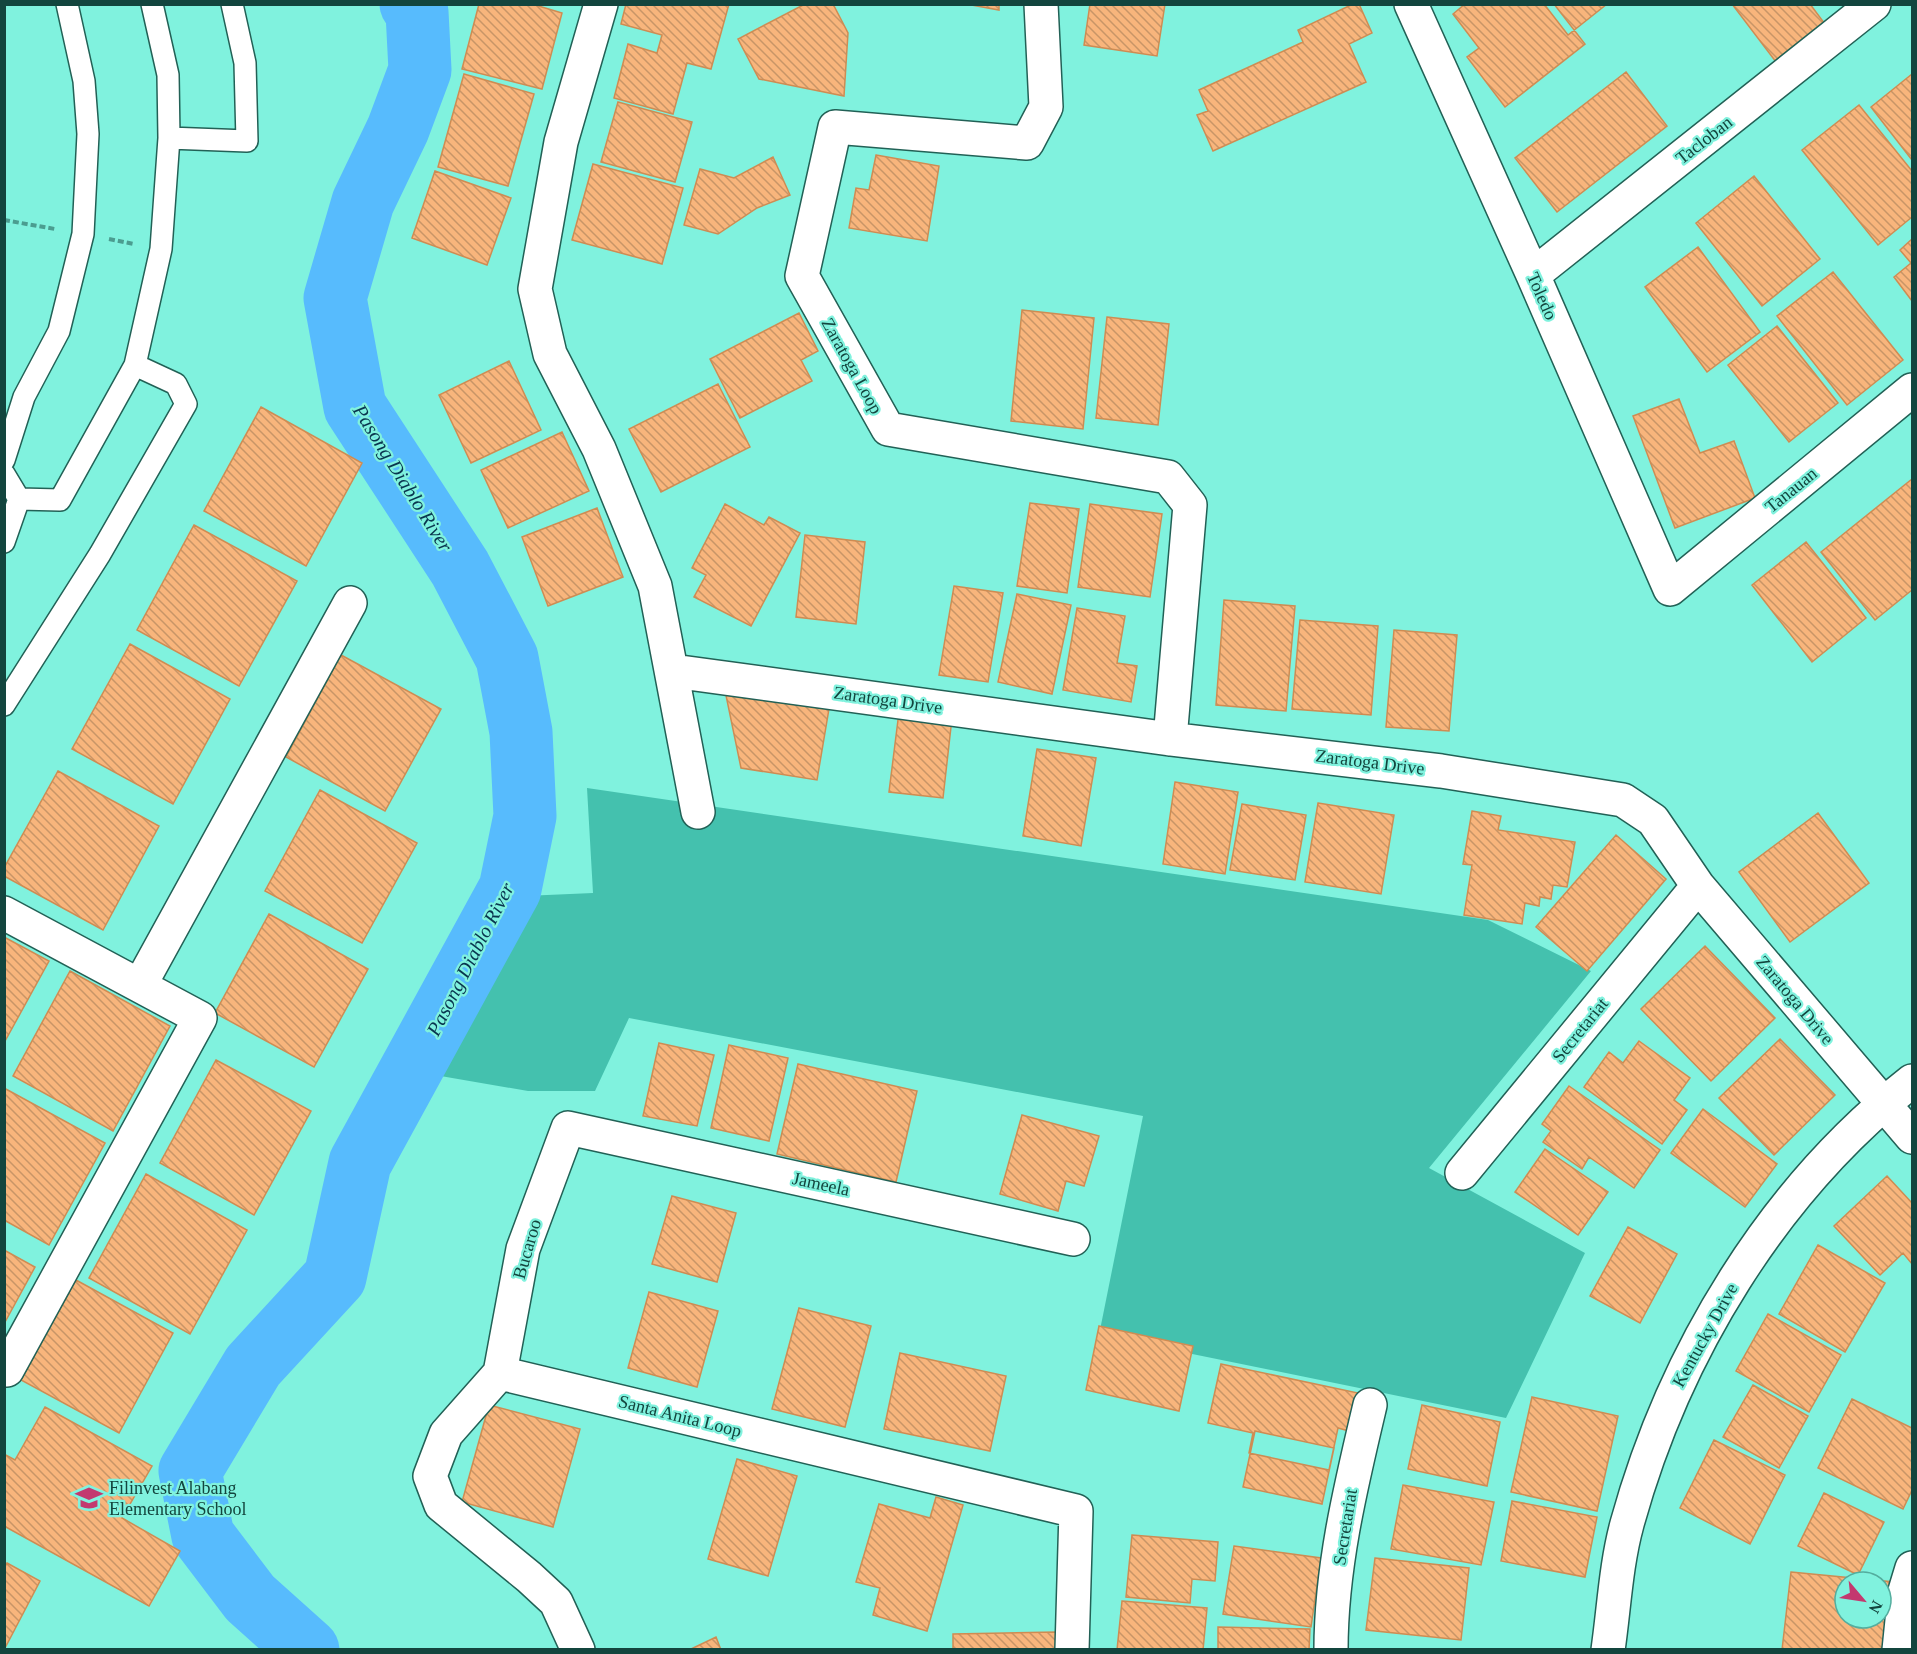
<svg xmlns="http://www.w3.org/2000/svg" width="1917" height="1654" viewBox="0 0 1917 1654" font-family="'Times New Roman',serif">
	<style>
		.green { fill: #44c1ae }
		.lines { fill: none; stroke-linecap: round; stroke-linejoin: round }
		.river { stroke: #57bbfd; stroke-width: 63 }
		.building { fill: url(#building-back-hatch); stroke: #ce8c53; stroke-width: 1.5; fill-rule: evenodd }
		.lane-casing { stroke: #226156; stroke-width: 24 }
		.street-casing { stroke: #226156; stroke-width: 36 }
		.path { stroke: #4b9d90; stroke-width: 4; stroke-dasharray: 6 3; stroke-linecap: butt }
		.lane { stroke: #fff; stroke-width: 21 }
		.street { stroke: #fff; stroke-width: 33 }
		.labels { text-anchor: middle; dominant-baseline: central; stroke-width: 4.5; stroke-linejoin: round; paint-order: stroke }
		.street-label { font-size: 18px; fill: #13453e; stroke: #80f2de }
		.poi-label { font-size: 18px; fill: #13453e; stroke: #80f2de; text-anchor: start }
		.water-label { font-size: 20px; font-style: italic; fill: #09354f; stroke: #80f2de }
	</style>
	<defs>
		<pattern id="building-back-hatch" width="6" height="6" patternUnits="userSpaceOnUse" patternTransform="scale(1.5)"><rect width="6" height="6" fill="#f8b57c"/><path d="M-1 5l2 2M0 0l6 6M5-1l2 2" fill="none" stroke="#c89567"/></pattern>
	</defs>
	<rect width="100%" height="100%" fill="#80f2de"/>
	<!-- green -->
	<path class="green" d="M587 788 1488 920 1591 971 1429 1168 1585 1253 1506 1418 1099 1335 1143 1116 629 1018 595 1091H528L429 1074 524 896 593 893Z"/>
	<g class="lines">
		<!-- river -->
		<path class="river" d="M308 1650 250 1598 203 1536 190 1471 253 1366 335 1277 360 1163 510 889 525 816 521 732 507 658 460 568 355 407 335 298 363 202 398 129 420 70 417 12 411 4"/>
	</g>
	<!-- building -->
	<path class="building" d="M479 4H532L562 13 542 89 462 69Z
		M626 4H729L711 69 687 63 673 114 614 98 628 44 657 53 662 35 621 24Z
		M805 4H833L848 33 844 96 759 79 738 39Z
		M966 4H999V10Z
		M1090 4H1165L1157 56 1084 45Z
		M1353 4H1359L1372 33 1349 44 1366 82 1213 151 1197 115 1208 111 1199 90 1303 42 1298 30Z
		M1465 4H1554L1585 44 1505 107 1467 57 1479 48 1453 14Z
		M1544 4H1607L1568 35Z
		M1732 4H1810L1825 24 1776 62Z
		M1626 72 1667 126 1557 212 1515 158Z
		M464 74 534 94 508 186 438 167Z
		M1912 74V160L1871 107Z
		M618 102 692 122 675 182 601 162Z
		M1859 105 1912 171V217L1878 245 1802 150Z
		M876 155 939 166 927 241 849 228 856 188 869 190Z
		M773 157 790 195 757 208 718 234 684 225 700 169 734 178Z
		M593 164 683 188 662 264 572 240Z
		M435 171 511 198 487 265 412 238Z
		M1754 176 1820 259 1762 306 1696 223Z
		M1912 239V301L1894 277 1911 263 1900 250Z
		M1698 247 1760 332 1707 372 1645 287Z
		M1833 272 1903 360 1847 405 1777 316Z
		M1022 310 1094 318 1083 429 1011 421Z
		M799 313 818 351 801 360 812 381 740 418 710 359Z
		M1107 317 1169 324 1158 425 1096 418Z
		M1777 326 1838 403 1789 442 1728 365Z
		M509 361 541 430 471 463 439 395Z
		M718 384 750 447 661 492 629 429Z
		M1679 399 1700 453 1734 441 1755 498 1675 528 1633 416Z
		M261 407 362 463 306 566 204 511Z
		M562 432 589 491 508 528 481 470Z
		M1912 479V590L1875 620 1821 552Z
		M1030 503 1079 509 1067 593 1017 586Z
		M725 504 764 525 769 517 800 533 751 626 694 597 706 575 692 568Z
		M1090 504 1162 514 1150 597 1078 587Z
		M597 508 623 577 548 606 522 537Z
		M194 525 297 581 239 686 137 630Z
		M805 535 865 542 856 624 796 617Z
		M1806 542 1866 618 1812 662 1752 585Z
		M954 586 1003 593 988 682 939 675Z
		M1017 594 1071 605 1052 694 998 682Z
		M1224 600 1295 606 1286 711 1216 705Z
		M1077 608 1125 616 1117 663 1137 666 1131 702 1063 690Z
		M1300 620 1378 626 1371 715 1292 709Z
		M1394 630 1457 635 1449 731 1386 727Z
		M130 644 230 699 173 804 72 749Z
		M341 655 441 709 385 811 286 757Z
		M723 681 831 697 817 780 741 768Z
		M899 712 952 718 943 798 889 792Z
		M1037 749 1096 758 1081 846 1023 836Z
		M58 771 159 826 103 930 4 876V868Z
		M1175 782 1238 792 1225 874 1163 864Z
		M320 790 417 843 362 943 265 891Z
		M1318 803 1394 815 1381 894 1305 882Z
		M1242 804 1306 815 1295 880 1230 870Z
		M1472 811 1501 816 1498 830 1575 842 1567 887 1553 885 1551 899 1540 897 1539 906 1525 903 1522 924 1464 915 1472 865 1463 864Z
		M1818 813 1869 883 1790 942 1739 872Z
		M1616 835 1666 879 1587 971 1536 927Z
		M269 914 368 969 314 1067 215 1013Z
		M4 937 49 961 4 1043Z
		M1705 946 1775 1018 1711 1081 1641 1009Z
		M70 971 170 1026 113 1131 13 1076Z
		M1780 1039 1835 1095 1774 1155 1719 1098Z
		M1639 1041 1690 1078 1674 1100 1687 1110 1662 1144 1584 1087 1609 1052 1623 1063Z
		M659 1043 714 1055 697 1126 643 1116Z
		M729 1045 788 1058 769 1141 711 1128Z
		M216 1060 311 1111 254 1215 160 1163Z
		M798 1064 917 1091 896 1182 777 1154Z
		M1569 1086 1660 1150 1634 1188 1589 1157 1582 1169 1543 1142 1551 1131 1542 1124Z
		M4 1088 105 1143 49 1245 4 1220Z
		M1703 1109 1777 1164 1745 1207 1671 1153Z
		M1022 1115 1099 1136 1084 1186 1066 1181 1058 1211 1000 1194Z
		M1545 1149 1608 1192 1578 1235 1515 1192Z
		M146 1174 247 1230 190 1334 89 1278Z
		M1887 1176 1912 1203V1264L1903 1253 1880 1275 1834 1226Z
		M672 1196 736 1213 717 1282 652 1264Z
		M1628 1227 1677 1254 1640 1323 1590 1296Z
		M1818 1245 1885 1283 1845 1352 1779 1314Z
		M4 1250 35 1267 4 1324Z
		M76 1280 173 1333 119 1433 21 1380Z
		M649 1292 718 1311 697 1387 628 1368Z
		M799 1308 871 1326 845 1427 772 1409Z
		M1768 1314 1841 1355 1809 1412 1736 1371Z
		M1099 1326 1193 1346 1179 1411 1086 1390Z
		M900 1353 1006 1376 990 1451 884 1429Z
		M1221 1364 1358 1393 1349 1431 1338 1428 1329 1470 1249 1453 1253 1433 1208 1423Z
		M1753 1385 1808 1416 1779 1468 1723 1437Z
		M1532 1397 1618 1416 1597 1511 1511 1492Z
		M1852 1399 1912 1428V1490L1903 1509 1818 1468Z
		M489 1405 580 1429 553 1527 462 1502Z
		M1422 1405 1500 1422 1487 1486 1408 1469Z
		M45 1407 152 1466 122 1518 180 1551 149 1606 4 1526V1454L15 1460Z
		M1255 1431 1334 1448 1322 1504 1243 1487Z
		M1714 1440 1785 1475 1750 1544 1680 1508Z
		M737 1459 797 1476 768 1576 708 1559Z
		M1403 1485 1494 1502 1481 1565 1391 1549Z
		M1824 1493 1884 1522 1858 1575 1798 1546Z
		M936 1497 963 1505 927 1631 873 1615 880 1588 856 1582 879 1504 930 1518Z
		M1512 1501 1597 1517 1585 1577 1501 1561Z
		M1132 1535 1218 1542 1215 1581 1192 1579 1190 1603 1126 1597Z
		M1234 1546 1321 1558 1311 1627 1223 1614Z
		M1375 1558 1469 1568 1461 1640 1366 1630Z
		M7 1563 40 1581 4 1650V1568Z
		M1791 1572 1894 1582 1887 1650H1782ZM1845 1582H1881V1618H1845Z
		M1122 1601 1207 1608 1203 1650H1117Z
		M1218 1627 1310 1629 1309 1650H1218Z
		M1056 1632V1650H953V1634Z
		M716 1637 721 1650H689Z"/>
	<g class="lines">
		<defs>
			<path id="lane" d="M169 138 247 141 245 63 232 4
				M4 460 24 397 59 331 83 234 88 134 84 81 67 4
				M4 474 19 499
				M4 542 19 499 60 500 135 365 161 249 169 138 168 75 152 4
				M4 705 100 554 186 404 176 384 135 365"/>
			<path id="street" d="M601 4 561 142 535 289 550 354 599 449 655 586 698 812
				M1041 4 1046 107 1027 143 835 127 802 276 888 429 1168 477 1190 505 1170 739
				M1411 4 1533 275 1670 589 1912 390
				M1533 275 1874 4
				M673 671 1170 739 1441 771 1623 800 1653 820 1698 886 1912 1137
				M4 913 200 1018 7 1370
				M140 985 350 603
				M1462 1173 1698 886
				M500 1373 523 1249 568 1128 1073 1239
				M500 1373 1076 1511 1072 1650
				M500 1373 446 1434 430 1476 441 1505 529 1577 556 1602 578 1650
				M1331 1650C1331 1567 1351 1485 1370 1405
				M1608 1650C1614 1608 1616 1564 1627 1524 1674 1353 1773 1190 1912 1081
				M1899 1650 1905 1591 1912 1568"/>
		</defs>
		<!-- lane casing -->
		<use href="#lane" class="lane-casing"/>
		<!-- street casing -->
		<use href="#street" class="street-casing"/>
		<!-- path -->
		<path class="path" d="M4 220 55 229
			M109 239 134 244"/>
		<!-- lane -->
		<use href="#lane" class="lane"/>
		<!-- street -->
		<use href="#street" class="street"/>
	</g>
	<!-- icons -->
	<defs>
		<symbol id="school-bare" viewBox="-9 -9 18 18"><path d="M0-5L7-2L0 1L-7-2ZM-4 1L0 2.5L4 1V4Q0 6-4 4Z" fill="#c3396f" stroke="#80f2de" stroke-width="2.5" paint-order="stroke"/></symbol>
	</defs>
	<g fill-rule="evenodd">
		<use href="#school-bare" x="70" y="1479" width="38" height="38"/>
	</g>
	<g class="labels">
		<!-- street labels -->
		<g class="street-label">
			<text transform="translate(1704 140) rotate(-38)">Tacloban</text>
			<text transform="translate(1542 296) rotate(66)">Toledo</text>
			<text transform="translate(852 366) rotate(61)">Zaratoga Loop</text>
			<text transform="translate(1791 490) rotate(-39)">Tanauan</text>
			<text transform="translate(888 700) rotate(8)">Zaratoga Drive</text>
			<text transform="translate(1370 762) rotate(7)">Zaratoga Drive</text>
			<text transform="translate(1795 1000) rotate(50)">Zaratoga Drive</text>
			<text transform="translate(1580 1030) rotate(-51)">Secretariat</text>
			<text transform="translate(821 1184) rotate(12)">Jameela</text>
			<text transform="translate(527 1249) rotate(-74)">Bucaroo</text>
			<text transform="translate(1705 1335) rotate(-61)">Kentucky Drive</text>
			<text transform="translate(680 1416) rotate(14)">Santa Anita Loop</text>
			<text transform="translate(1345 1527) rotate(-81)">Secretariat</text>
		</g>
		<!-- poi labels -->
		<g class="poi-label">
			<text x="109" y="1488">Filinvest Alabang<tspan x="109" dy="21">Elementary School</tspan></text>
		</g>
		<!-- water labels -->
		<g class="water-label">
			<text transform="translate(403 478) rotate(58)">Pasong Diablo River</text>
			<text transform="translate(470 959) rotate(-63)">Pasong Diablo River</text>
		</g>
	</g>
	<!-- border -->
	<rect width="1917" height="1654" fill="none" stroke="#13453e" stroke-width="12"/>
	<!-- north arrow -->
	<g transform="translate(1863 1600) rotate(119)"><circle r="28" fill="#80f2de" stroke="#54ad9e" stroke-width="1.5"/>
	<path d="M0-4.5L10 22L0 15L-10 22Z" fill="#c3396f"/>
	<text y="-9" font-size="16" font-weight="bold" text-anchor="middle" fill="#13453e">N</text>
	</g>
</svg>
